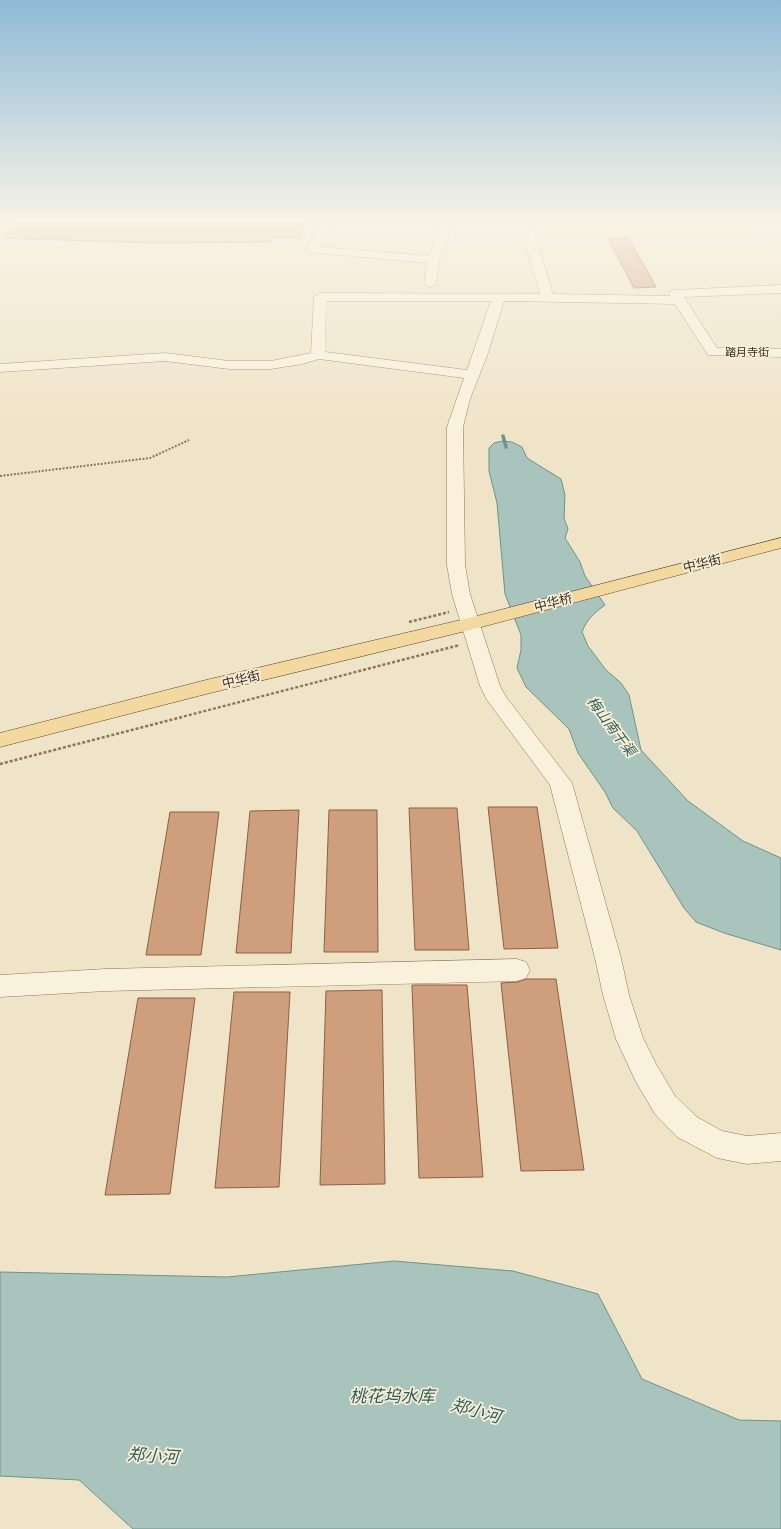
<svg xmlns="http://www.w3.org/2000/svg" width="781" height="1529" viewBox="0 0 781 1529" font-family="'PT Serif','Noto Sans SC',serif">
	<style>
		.water { fill: #a9c4bc; stroke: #6f938a }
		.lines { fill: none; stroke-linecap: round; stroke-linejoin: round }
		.stream { stroke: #6f938a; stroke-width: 3.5 }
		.building { fill: #cf9f7d; stroke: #8d5f41 }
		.minor-casing { stroke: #8d765c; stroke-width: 1 }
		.major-casing { stroke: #5b4430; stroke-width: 1 }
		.path-far1 { stroke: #8d765c; stroke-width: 2; stroke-dasharray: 2 1.5; stroke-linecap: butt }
		.path { stroke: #8d765c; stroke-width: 2.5; stroke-dasharray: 3 2; stroke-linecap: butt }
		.minor { fill: #faf1dc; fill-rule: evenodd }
		.major { fill: #f3d9a0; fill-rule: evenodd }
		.labels { text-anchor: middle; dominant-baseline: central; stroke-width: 3.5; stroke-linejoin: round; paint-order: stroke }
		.far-street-label { font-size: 11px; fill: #3d2e20; stroke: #f7eed8 }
		.street-label { font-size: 13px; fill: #3d2e20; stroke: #f7eed8 }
		.water-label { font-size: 14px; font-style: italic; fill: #2f5d5a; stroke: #f7eed8 }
		.near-water-label { font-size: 17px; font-style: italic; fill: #2f5d5a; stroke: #f7eed8 }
	</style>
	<rect width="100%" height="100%" fill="#f0e4c8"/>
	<!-- water -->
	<path class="water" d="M503 441 512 442 522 447 527 458 561 479 565 495 564 518 568 529 565 538 580 562 585 576 605 605C594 613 587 619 582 632L588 646 606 670 621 683 629 695 641 750 688 801 743 841 781 858V950L724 933 696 922 684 908 637 831 613 808 605 792 578 753 569 729 526 687 517 668 521 650V635L505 594 497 503 489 471V448L494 443Z
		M394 1261 513 1271 598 1294 642 1379 739 1420 781 1421V1529H133L79 1480 0 1476V1272L227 1277Z"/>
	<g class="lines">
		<!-- stream -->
		<path class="stream" d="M503 436 506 447"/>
	</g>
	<!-- building -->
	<path class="building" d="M18 220H304L300 238 271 237 270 242 154 243 5 238Z
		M628 238 650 276 656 287 634 288 608 239Z
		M488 807H537L558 948 504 949Z
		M409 808H457L469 950H415Z
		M299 810 291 953H236L250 811Z
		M329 810H377L378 952H324Z
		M170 812H219L201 955H146Z
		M527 979H556L584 1170 521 1171 501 983 517 982Z
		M412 985H467L483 1177 419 1178Z
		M382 990 385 1184 320 1185 326 991Z
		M234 992H290L279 1187 215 1188Z
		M138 998H195L170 1194 105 1195Z"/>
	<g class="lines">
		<defs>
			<path id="minor" d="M323 220H334L319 247 429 256 443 220H454L439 260 436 284 430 288 424 284 427 263 307 252 305 250Z
				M519 220H530L553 294 670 296 669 294 671 291 675 290 781 285V293L684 297 717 348 781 349V357L708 355 675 304 504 301 487 356 470 399 463 427 465 565 470 594 500 686 506 697 572 783 621 958 629 995 643 1038 656 1064 675 1096 697 1117 722 1131 747 1136 781 1133V1161L747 1164 717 1158 677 1137 655 1114 636 1082 616 1039 603 995 595 958 550 785 487 700 480 686 452 594 447 565V427L464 378 319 359 302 364 271 369H229L165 361 0 372V364L165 353 229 361H271L311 353 314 297 320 293 540 294ZM326 301H491L467 370 325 352Z
				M517 959 526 962 530 970 526 978 517 981 106 991 0 997V975L106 969Z"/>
			<path id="major" d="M781 538V548L470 630 206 694 0 747V733L206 680 469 618Z"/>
		</defs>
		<!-- minor casing -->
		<use href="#minor" class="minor-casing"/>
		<!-- major casing -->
		<use href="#major" class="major-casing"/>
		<!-- path-far1 -->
		<path class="path-far1" d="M0 476 150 458 189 440"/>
		<!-- path -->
		<path class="path" d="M409 622 449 612
			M0 764 460 645"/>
		<!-- minor -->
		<use href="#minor" class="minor"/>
		<!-- major -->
		<use href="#major" class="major"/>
	</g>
	<!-- sky -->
	<linearGradient id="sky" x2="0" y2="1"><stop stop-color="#8fbad6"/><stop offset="0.51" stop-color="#f8f3e6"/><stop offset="1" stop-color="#f8f3e6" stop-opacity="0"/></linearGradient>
	<rect width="781" height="434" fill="url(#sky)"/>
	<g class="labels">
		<!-- far-street labels -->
		<g class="far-street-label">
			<text x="747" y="352">踏月寺街</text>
		</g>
		<!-- street labels -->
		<g class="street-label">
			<text transform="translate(702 563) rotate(-14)">中华街</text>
			<text transform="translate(553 602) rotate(-15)">中华桥</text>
			<text transform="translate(241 679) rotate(-14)">中华街</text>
		</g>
		<!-- water labels -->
		<g class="water-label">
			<text transform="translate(612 726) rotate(53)">梅山南干渠</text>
		</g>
		<!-- near-water labels -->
		<g class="near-water-label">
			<text x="392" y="1395">桃花坞水库</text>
			<text transform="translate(476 1410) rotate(15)">郑小河</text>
			<text transform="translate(153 1455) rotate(4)">郑小河</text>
		</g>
	</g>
</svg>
